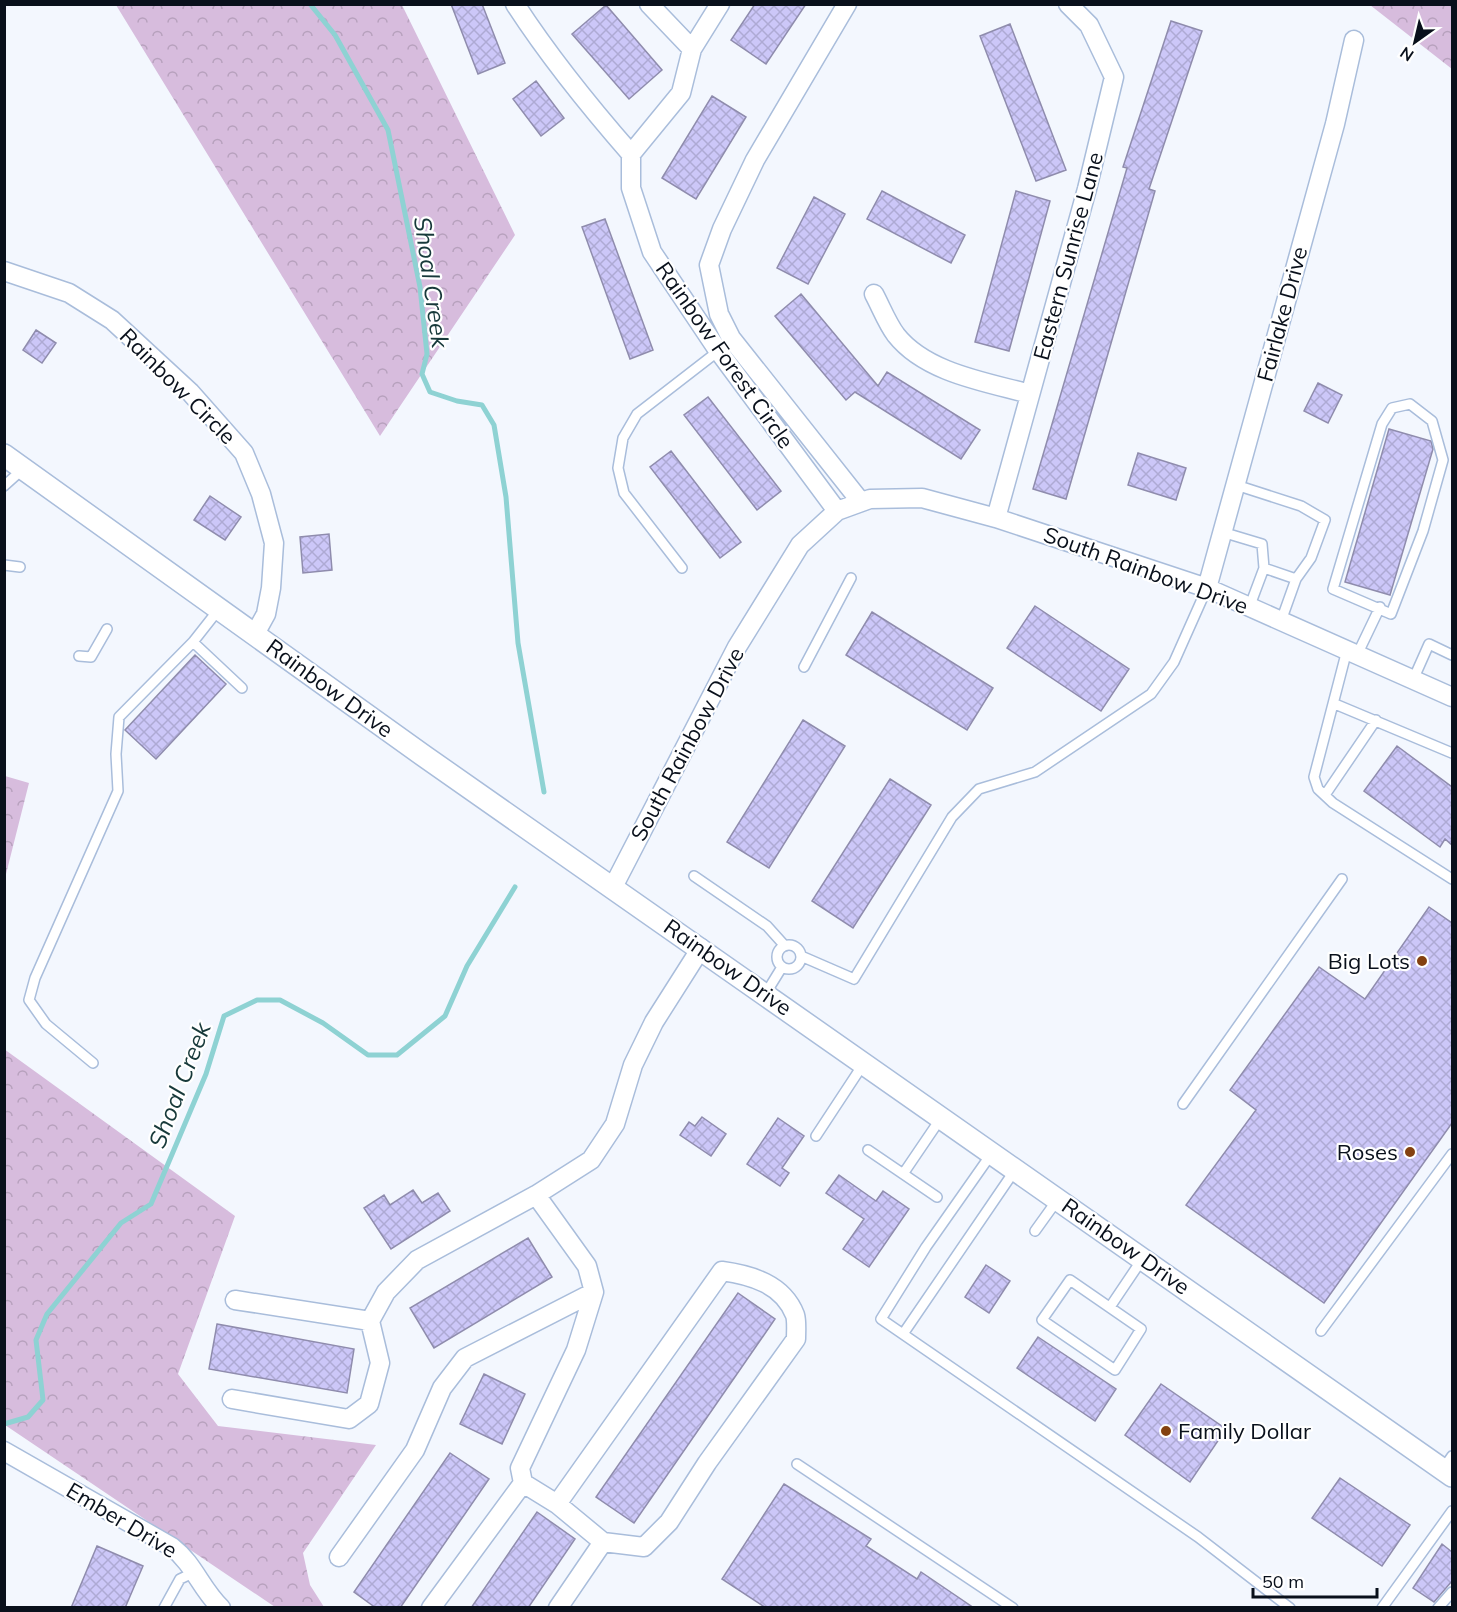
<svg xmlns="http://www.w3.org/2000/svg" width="1457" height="1612" viewBox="0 0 1457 1612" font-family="Mulish,sans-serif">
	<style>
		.forest { fill: url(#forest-crowns) }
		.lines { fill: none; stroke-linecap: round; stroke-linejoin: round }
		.stream { stroke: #8ed2d3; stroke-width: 5 }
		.building { fill: url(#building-cross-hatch); stroke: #8f8cad; stroke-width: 1.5 }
		.service-casing { stroke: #a9bddb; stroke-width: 12 }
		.minor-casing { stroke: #a9bddb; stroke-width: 21 }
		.tertiary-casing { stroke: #a9bddb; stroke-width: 24 }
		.service { stroke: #fff; stroke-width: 9 }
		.minor { stroke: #fff; stroke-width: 18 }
		.tertiary { stroke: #fff; stroke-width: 21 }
		.poi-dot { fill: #844111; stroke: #fff; stroke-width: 2 }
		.labels { text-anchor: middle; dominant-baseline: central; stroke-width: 4.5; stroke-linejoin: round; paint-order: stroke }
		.street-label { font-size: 22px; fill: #09101b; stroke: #fff }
		.poi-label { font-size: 22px; fill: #09101b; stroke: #fff; text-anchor: end }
		.water-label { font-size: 24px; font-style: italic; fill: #17393a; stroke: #fff }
	</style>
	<defs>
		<pattern id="forest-crowns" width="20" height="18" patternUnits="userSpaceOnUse" patternTransform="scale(1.5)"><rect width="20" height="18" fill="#d7bcdd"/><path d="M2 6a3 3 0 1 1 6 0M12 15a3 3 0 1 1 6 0" fill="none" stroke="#b7a1bd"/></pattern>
		<pattern id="building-cross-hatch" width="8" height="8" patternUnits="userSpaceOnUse" patternTransform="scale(1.5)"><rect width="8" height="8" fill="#ccc7f8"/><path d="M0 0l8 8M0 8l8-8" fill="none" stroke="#aeaad4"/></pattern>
	</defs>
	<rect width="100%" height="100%" fill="#f3f7fe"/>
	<!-- forest -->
	<path class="forest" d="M116 5H402L515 235 380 436Z
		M1370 5H1452V69Z
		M5 776 29 783 5 878 4 776Z
		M4 1049 235 1216 178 1374 218 1426 376 1445 303 1553 310 1585 324 1607H275L5 1425Z"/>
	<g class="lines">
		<!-- stream -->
		<path class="stream" d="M310 4 335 35 388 130 420 287 427 354 422 374 430 392 457 401 482 405 494 425 506 497 518 643 544 792
			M4 1424 28 1417 43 1400 36 1340 47 1314 121 1223 151 1204 206 1074 224 1016 257 1000H280L323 1023 368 1055H397L445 1016 467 966 515 887"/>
	</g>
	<!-- building -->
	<path class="building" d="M451 4H482L505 63 478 74Z
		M755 4H806L766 64 731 40Z
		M606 5 662 70 629 99 572 34Z
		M1171 21 1202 31 1149 189 1155 191 1066 499 1033 489 1127 168 1123 167Z
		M1010 24 1066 170 1036 181 980 36Z
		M536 81 564 118 541 136 513 99Z
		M712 96 746 117 696 199 662 178Z
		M882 191 965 235 951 263 867 219Z
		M1016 191 1050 201 1009 351 975 342Z
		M814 197 845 214 808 284 777 268Z
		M605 219 653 350 630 359 582 227Z
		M801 294 878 386 887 372 980 430 961 459 855 392 846 400 775 316Z
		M36 330 56 343 42 363 23 350Z
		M1318 383 1342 395 1328 423 1304 411Z
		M708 397 781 491 757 510 684 415Z
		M1389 429 1431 441 1433 449 1390 595 1345 582Z
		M671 451 741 542 720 558 650 467Z
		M1138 453 1186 468 1176 500 1128 485Z
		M210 496 241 517 225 540 194 520Z
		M329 534 332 570 303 573 300 537Z
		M1035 606 1129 669 1101 711 1007 648Z
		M872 612 993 688 967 730 846 655Z
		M195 655 226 684 156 759 125 730Z
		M803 720 845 746 769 868 727 842Z
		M1397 746 1452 787V845L1445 839 1440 847 1364 791Z
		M890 779 931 805 853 928 812 901Z
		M1429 907 1452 923V1123L1324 1303 1186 1205 1256 1110 1230 1090 1319 967 1365 999Z
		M702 1117 726 1134 711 1156 680 1135 689 1122 695 1126Z
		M778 1118 804 1136 782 1168 789 1173 780 1186 747 1164Z
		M839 1175 876 1201 883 1191 909 1209 869 1267 843 1249 864 1219 826 1193Z
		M413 1190 422 1203 438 1193 450 1211 391 1249 364 1208 384 1195 390 1205Z
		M528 1238 552 1277 434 1348 410 1308Z
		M986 1265 1010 1281 989 1313 965 1297Z
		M738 1293 775 1319 634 1523 596 1497Z
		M217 1324 354 1349 347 1393 209 1369Z
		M1038 1337 1116 1389 1095 1421 1017 1368Z
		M484 1374 525 1394 502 1444 460 1424Z
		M1161 1384 1226 1429 1190 1482 1125 1435Z
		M450 1453 489 1479 400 1608H376L354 1592Z
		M1340 1478 1410 1525 1382 1566 1312 1518Z
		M784 1484 871 1539 866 1546 917 1579 921 1572 974 1608H766L722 1579Z
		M537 1512 575 1539 528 1608H471Z
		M1442 1544 1452 1552V1581L1434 1602 1413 1588Z
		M97 1546 143 1566 125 1608H71Z"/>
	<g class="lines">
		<defs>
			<path id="service" d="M1410 404 1432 421 1443 460 1423 531 1391 614 1333 589 1382 424 1392 408Z
				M1236 485 1301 506 1325 520 1311 558 1296 579 1281 621
				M4 486 24 468
				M1222 532 1262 544 1264 568 1249 608
				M4 565 20 567
				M682 568 624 493 618 468 623 438 637 414 721 349
				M1264 568 1296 579
				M193 642 242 688
				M1347 650 1314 777 1318 789 1333 803 1452 879
				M1357 655 1380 607
				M79 656 91 657 107 629
				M804 667 851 578
				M1413 680 1429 644 1452 655
				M1335 704 1452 753
				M1325 795 1376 720
				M694 876 767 926 785 946
				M777 957a12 12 0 1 1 24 0a12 12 0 1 1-24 0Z
				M801 956 854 979 952 817 979 789 1035 772 1151 694 1174 662 1207 588
				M766 993 782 967
				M93 1063 46 1024 29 1000 35 978 118 791 116 754 119 717 193 642 219 609
				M1183 1104 1342 879
				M816 1136 864 1063
				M868 1150 937 1197
				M992 1153 926 1247 881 1319 1198 1537 1290 1608
				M903 1174 941 1118
				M1035 1231 1058 1199
				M1070 1280 1141 1329 1115 1370 1042 1320Z
				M1110 1307 1143 1258
				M1321 1331 1452 1154
				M903 1334 1015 1170
				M797 1464 1013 1608
				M1443 1469 1452 1456
				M164 1608 180 1579 195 1572
				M1382 1608 1452 1511
				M1438 1608 1452 1592"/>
			<path id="minor" d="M515 4C550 58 589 106 631 154
				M649 4 692 49
				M847 4 755 160 722 229 709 265 719 314 731 338 861 502
				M631 154V188L652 252 717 349 837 511
				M631 154 681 93 692 49 720 4
				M4 271 69 293 112 320 190 392 244 453 261 494 274 543 271 588 266 614 255 634
				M874 294C881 307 887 323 896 335 926 373 986 382 1030 394
				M996 518 1087 189 1114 77 1089 25 1068 4
				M1207 588 1335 124 1354 40
				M613 887 737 647 800 545 837 511 870 499 922 498 996 518 1207 588 1452 697
				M536 1195 587 1266 594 1292 576 1350 520 1468 523 1483 557 1504 603 1542
				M235 1300 370 1321
				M232 1399 349 1419 369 1404 380 1363 370 1321 386 1292 417 1260 536 1195 591 1160 615 1124 633 1065 654 1022 701 948
				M4 1451 172 1547C194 1564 201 1589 221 1608
				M557 1504 722 1271C751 1275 783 1284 795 1315 797 1321 796 1332 796 1339L707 1463 669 1522 644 1547 603 1542 558 1608
				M339 1557 415 1450 442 1388 465 1358 594 1292
				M431 1608 523 1483"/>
			<path id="tertiary" d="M4 455 424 756 1452 1476"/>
		</defs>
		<!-- service casing -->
		<use href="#service" class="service-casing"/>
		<!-- minor casing -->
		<use href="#minor" class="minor-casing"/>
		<!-- tertiary casing -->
		<use href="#tertiary" class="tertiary-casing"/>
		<!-- service -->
		<use href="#service" class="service"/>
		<!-- minor -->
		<use href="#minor" class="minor"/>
		<!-- tertiary -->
		<use href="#tertiary" class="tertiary"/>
	</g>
	<!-- markers -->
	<g class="poi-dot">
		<circle cx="1422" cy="961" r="6"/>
		<circle cx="1410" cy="1152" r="6"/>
		<circle cx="1166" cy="1431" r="6"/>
	</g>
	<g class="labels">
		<!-- street labels -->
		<g class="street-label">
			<text transform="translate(1068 256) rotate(-75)">Eastern Sunrise Lane</text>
			<text transform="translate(1282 314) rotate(-75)">Fairlake Drive</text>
			<text transform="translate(725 355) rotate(55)">Rainbow Forest Circle</text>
			<text transform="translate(178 386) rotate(45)">Rainbow Circle</text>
			<text transform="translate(1146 570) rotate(20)">South Rainbow Drive</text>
			<text transform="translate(330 688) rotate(36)">Rainbow Drive</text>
			<text transform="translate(687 744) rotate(-62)">South Rainbow Drive</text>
			<text transform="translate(728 967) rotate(35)">Rainbow Drive</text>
			<text transform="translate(1126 1246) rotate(35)">Rainbow Drive</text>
			<text transform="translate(122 1520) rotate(31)">Ember Drive</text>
		</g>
		<!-- poi labels -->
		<g class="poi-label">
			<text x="1410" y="961">Big Lots</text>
			<text x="1398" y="1152">Roses</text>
			<text x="1178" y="1431" text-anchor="start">Family Dollar</text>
		</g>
		<!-- water labels -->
		<g class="water-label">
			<text transform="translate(432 282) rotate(82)">Shoal Creek</text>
			<text transform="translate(179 1085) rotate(-69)">Shoal Creek</text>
		</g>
	</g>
	<!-- border -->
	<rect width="1457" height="1612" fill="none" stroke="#09101b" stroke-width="12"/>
	<!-- north arrow -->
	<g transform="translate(1415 42) rotate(214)" stroke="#ffffff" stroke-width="4.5" paint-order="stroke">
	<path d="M0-4.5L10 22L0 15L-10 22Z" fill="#09101b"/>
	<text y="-9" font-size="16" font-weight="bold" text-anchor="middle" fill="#09101b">N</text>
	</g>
	<!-- scale -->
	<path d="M1253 1588v9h124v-9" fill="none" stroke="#09101b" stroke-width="3"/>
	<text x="1262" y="1588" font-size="18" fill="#09101b" stroke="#ffffff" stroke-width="4.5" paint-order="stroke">50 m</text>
</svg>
